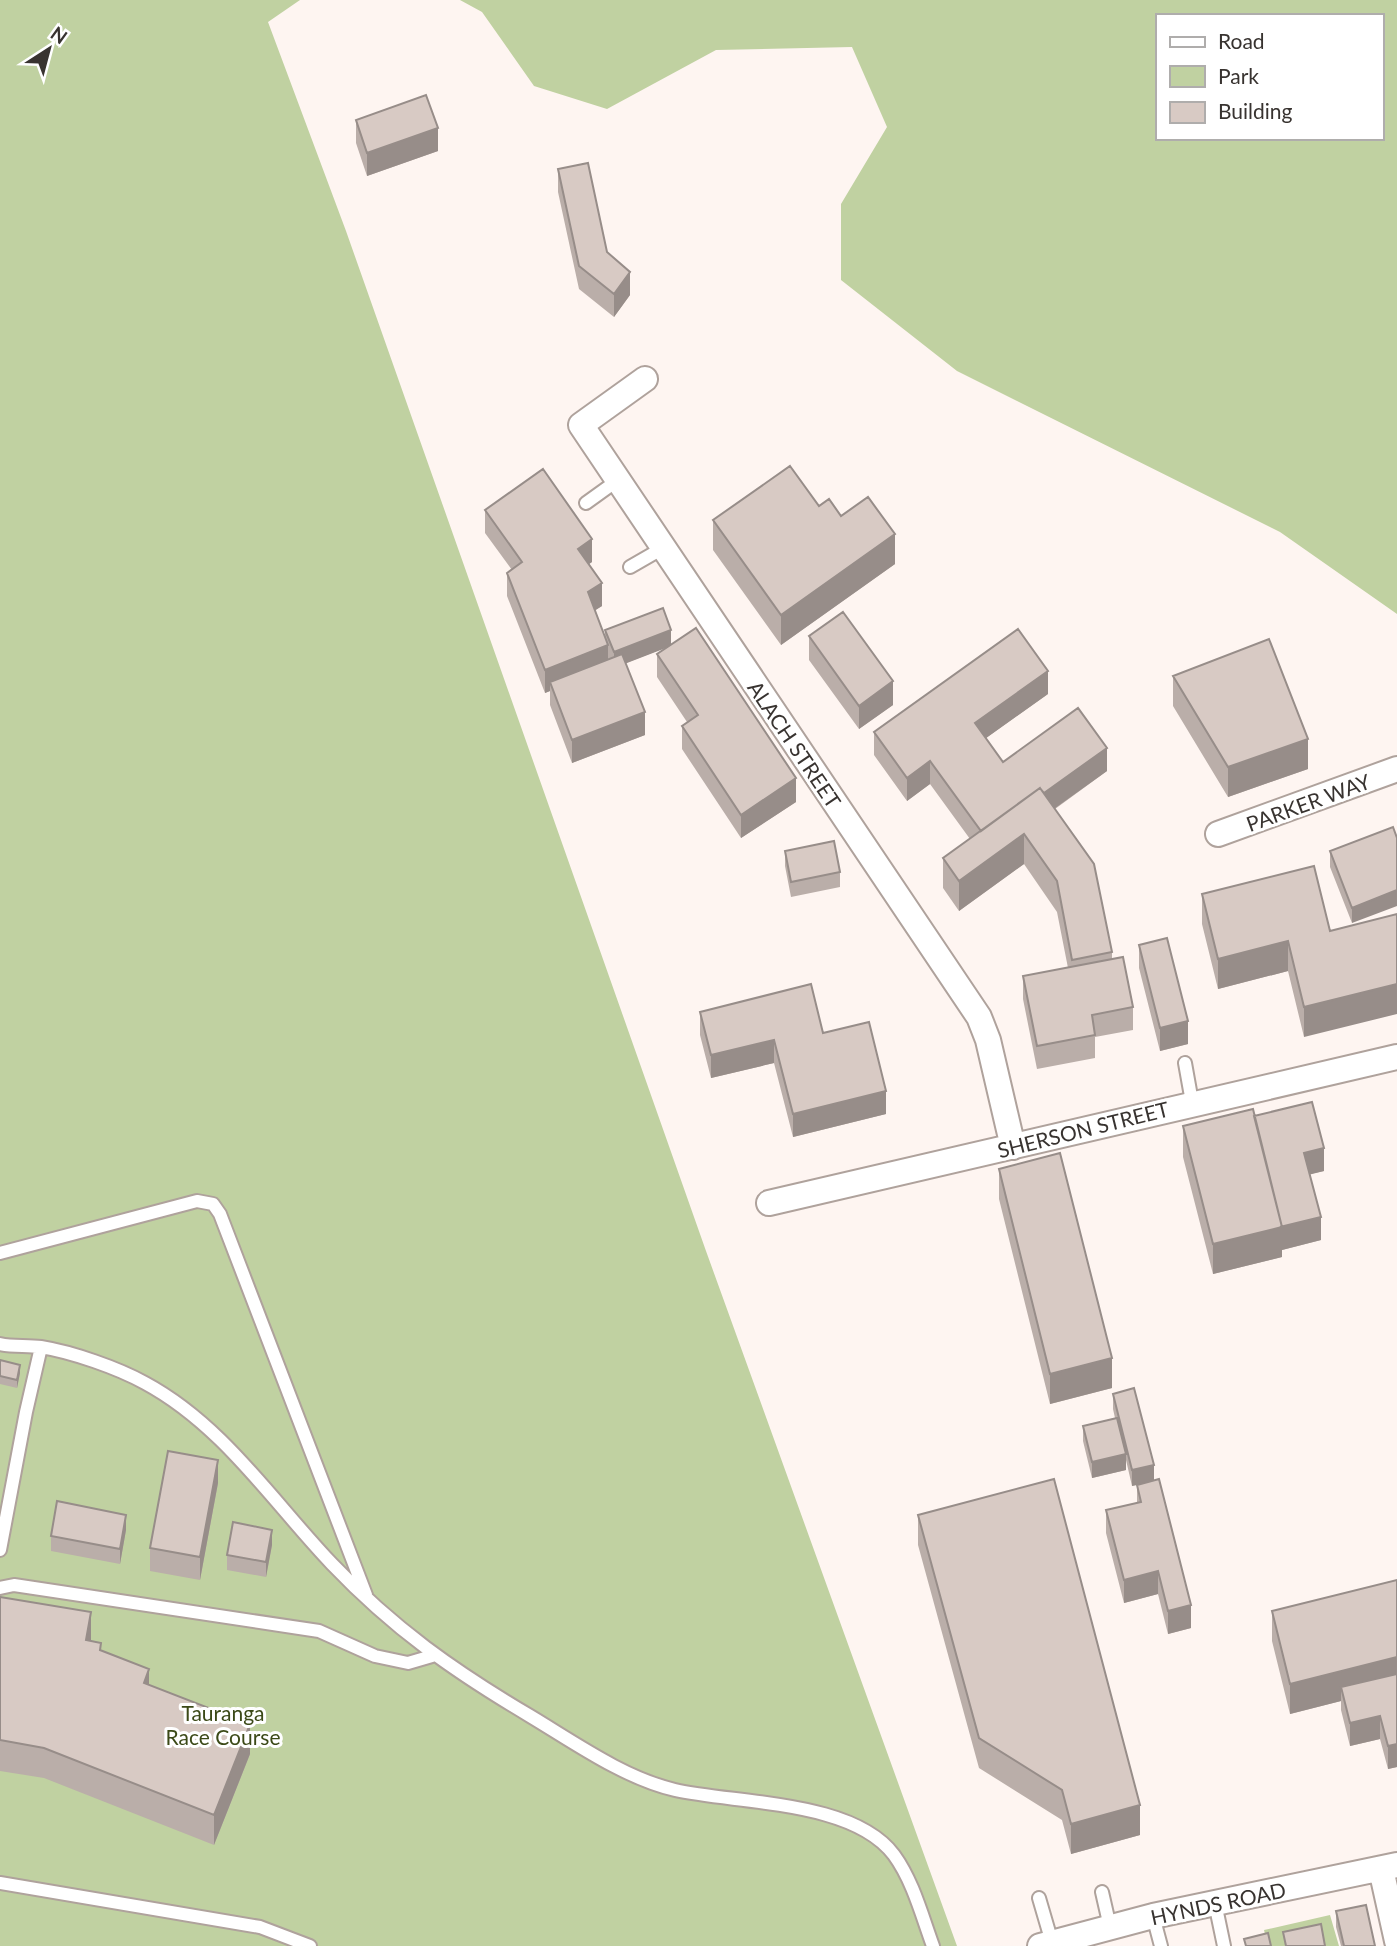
<svg xmlns="http://www.w3.org/2000/svg" width="1397" height="1946" viewBox="0 0 1397 1946" font-family="Lato,sans-serif">
	<style>
		.green { fill: #c0d1a1; fill-rule: evenodd }
		.lines { fill: none; stroke-linecap: round; stroke-linejoin: round }
		.lane-casing { stroke: #afa29c; stroke-width: 16 }
		.street-casing { stroke: #afa29c; stroke-width: 28 }
		.lane { stroke: #fff; stroke-width: 12 }
		.street { stroke: #fff; stroke-width: 24 }
		.wall { fill: #baaea9 }
		.shaded-wall { fill: #978d89 }
		.building { fill: #d8cac4; stroke: #978d89; stroke-width: 2 }
		.labels { text-anchor: middle; dominant-baseline: central; stroke-width: 6; stroke-linejoin: round; paint-order: stroke }
		.street-label { font-size: 21px; fill: #383330; stroke: #fff }
		.park-label { font-size: 21px; fill: #3b4917; stroke: #fff }
	</style>
	<rect width="100%" height="100%" fill="#fef5f1"/>
	<!-- green -->
	<path class="green" d="M0 0H300L268 22 346 231 706 1251 957 1946H0Z
		M460 0H1397V614L1280 532 957 371 841 280V204L887 127 852 47 716 50 607 109 534 86 482 12ZM1157 16H1381V138H1157Z
		M1330 1915 1339 1946H1268L1264 1930Z"/>
	<g class="lines">
		<defs>
			<path id="lane" d="M586 503 618 480
				M630 567 663 548
				M1185 1063 1192 1102
				M0 1253 197 1201 213 1204 220 1214 366 1595
				M0 1344C13 1347 27 1345 41 1347 72 1352 118 1368 145 1383 223 1425 272 1501 332 1564 394 1629 454 1671 530 1716 575 1743 624 1778 675 1790 738 1804 853 1800 894 1855 913 1881 922 1916 933 1946
				M0 1550 26 1412 41 1347
				M0 1588 14 1585 319 1631 375 1656 408 1663 432 1656
				M0 1883 260 1927 310 1946
				M1102 1892 1110 1927
				M1039 1898 1053 1946
				M1215 1903 1224 1946
				M1153 1916 1161 1946"/>
			<path id="street" d="M645 379 581 425 979 1017 988 1040 1013 1147
				M1218 834 1397 769
				M769 1203 1397 1057
				M1381 1869 1397 1941
				M1040 1946 1153 1916 1397 1865"/>
		</defs>
		<!-- lane casing -->
		<use href="#lane" class="lane-casing"/>
		<!-- street casing -->
		<use href="#street" class="street-casing"/>
		<!-- lane -->
		<use href="#lane" class="lane"/>
		<!-- street -->
		<use href="#street" class="street"/>
	</g>
	<!-- wall -->
	<path class="wall" d="M356 120 438 151 367 176 356 143Z
		M558 169 607 252 630 295 614 317 579 289 558 192Z
		M819 506 841 516 895 564 781 645 713 550V520Z
		M485 510 592 562 588 564 602 606 595 610 605 637V630L671 644 796 802 741 838 682 749V726L687 722 657 677V654L667 647 626 663 645 735 572 763 550 705V691L545 693 507 596V573L512 570 485 533Z
		M809 636 893 705 859 729 809 660Z
		M1173 676 1308 769 1228 797 1173 706Z
		M1048 694 986 738 1003 762 1107 771 1055 809 1112 952V959L1133 1007V1030L1095 1037V1058L1037 1069 1023 999V976L1068 968 1057 912 1024 864 959 911 943 888V858L970 839 930 784 907 801 874 755V732Z
		M1397 838 1352 923 1330 867V851Z
		M785 851 840 872V887L791 897 785 866Z
		M1314 866 1304 1037 1288 971 1218 989 1202 924V894Z
		M1139 945 1188 1044 1160 1051 1139 968Z
		M700 1012 823 1033 886 1114 793 1137 774 1063 711 1078 700 1035Z
		M1254 1116 1324 1171 1310 1174 1321 1240 1282 1250V1257L1213 1274 1183 1157V1126Z
		M999 1169 1112 1388 1050 1404 999 1199Z
		M0 1360 20 1373 17 1388 0 1384Z
		M1113 1394 1154 1481 1132 1486 1126 1460V1470L1092 1478 1083 1441V1426L1115 1418 1113 1409Z
		M218 1483 200 1580 150 1571V1548Z
		M1137 1485 1191 1628 1168 1634 1158 1594 1124 1603 1106 1533V1510L1137 1503Z
		M918 1515 1140 1835 1071 1854 1062 1820 979 1768 918 1545Z
		M126 1530 120 1564 51 1551V1536Z
		M272 1545 266 1577 227 1570V1555Z
		M1397 1580V1767L1388 1769 1380 1739 1350 1746 1341 1710V1701L1290 1714 1272 1641V1611Z
		M0 1597 91 1641 101 1650 149 1684 250 1754 214 1845 44 1778 0 1771Z
		M1336 1911 1375 1946H1341L1336 1927Z"/>
	<!-- shaded-wall -->
	<path class="shaded-wall" d="M438 128V151L367 176V153Z
		M630 272V295L614 317V294Z
		M895 534V564L781 645V615Z
		M592 539V562L578 572V549Z
		M602 583V606L588 615V592Z
		M671 630V646L614 668V652Z
		M608 645V668L550 682V691L545 693V670Z
		M1048 671V694L975 746V723Z
		M893 681V705L859 729V706Z
		M645 712V735L572 763V740Z
		M1308 739V769L1228 797V767Z
		M1107 748V771L984 859V836Z
		M930 761V784L907 801V778Z
		M796 778V802L741 838V815Z
		M1024 834V864L959 911V881Z
		M1397 890V906L1352 923V908Z
		M1288 941V971L1218 989V959Z
		M1397 984V1014L1304 1037V1007Z
		M1188 1021V1044L1160 1051V1028Z
		M774 1040V1063L711 1078V1055Z
		M886 1091V1114L793 1137V1114Z
		M1324 1148V1171L1304 1176V1153Z
		M1321 1217V1240L1282 1250V1257L1213 1274V1244Z
		M1112 1358V1388L1050 1404V1374Z
		M20 1365V1373L17 1388V1380Z
		M1126 1454V1470L1092 1478V1462Z
		M218 1460V1483L200 1580V1557Z
		M1154 1465V1481L1132 1486V1470Z
		M126 1515V1530L120 1564V1549Z
		M272 1530V1545L266 1577V1562Z
		M1158 1571V1594L1124 1603V1580Z
		M1191 1605V1628L1168 1634V1611Z
		M91 1612V1642L86 1640Z
		M1397 1657V1687H1341V1701L1290 1714V1684Z
		M149 1669V1700L144 1683Z
		M1380 1716V1739L1350 1746V1723Z
		M250 1724V1754L214 1845V1815Z
		M1397 1744V1767L1388 1769V1746Z
		M1140 1805V1835L1071 1854V1824Z"/>
	<!-- building -->
	<path class="building" d="M426 95 438 128 367 153 356 120Z
		M588 163 607 252 630 272 614 294 579 266 558 169Z
		M790 466 819 506 829 499 841 516 868 497 895 534 781 615 713 520Z
		M543 469 592 539 578 549 602 583 588 592 608 645 545 670 507 573 522 562 485 510Z
		M663 608 671 630 614 652 605 630Z
		M843 612 893 681 859 706 809 636Z
		M696 628 796 778 741 815 682 726 698 715 657 654Z
		M1018 629 1048 671 975 723 1003 762 1078 708 1107 748 1044 793 1040 788 981 831 930 761 907 778 874 732Z
		M1269 639 1308 739 1228 767 1173 676Z
		M622 654 645 712 572 740 550 682Z
		M1040 788 1094 864 1112 952 1072 960 1057 881 1024 834 959 881 943 858Z
		M1393 827 1397 838V890L1352 908 1330 851Z
		M834 841 840 872 791 882 785 851Z
		M1314 866 1330 931 1397 914V984L1304 1007 1288 941 1218 959 1202 894Z
		M1167 938 1188 1021 1160 1028 1139 945Z
		M1123 957 1133 1007 1092 1015 1095 1035 1037 1046 1023 976Z
		M811 984 823 1033 869 1022 886 1091 793 1114 774 1040 711 1055 700 1012Z
		M1312 1102 1324 1148 1304 1153 1321 1217 1280 1227H1282L1254 1116Z
		M1253 1109 1282 1227 1213 1244 1183 1126Z
		M1060 1153 1112 1358 1050 1374 999 1169Z
		M0 1360 20 1365 17 1380 0 1376Z
		M1134 1388 1154 1465 1132 1470 1113 1394Z
		M1117 1418 1126 1454 1092 1462 1083 1426Z
		M168 1451 218 1460 200 1557 150 1548Z
		M1054 1479 1140 1805 1071 1824 1062 1790 979 1738 918 1515Z
		M1159 1479 1191 1605 1168 1611 1158 1571 1124 1580 1106 1510 1141 1502 1137 1485Z
		M57 1501 126 1515 120 1549 51 1536Z
		M233 1522 272 1530 266 1562 227 1555Z
		M1397 1580V1657L1290 1684 1272 1611Z
		M0 1597 91 1612 86 1640 101 1643 100 1650 149 1669 144 1683 250 1724 214 1815 44 1748 0 1740Z
		M1397 1674V1744L1388 1746 1380 1716 1350 1723 1341 1687Z
		M1366 1905 1375 1946H1344L1336 1911Z
		M1321 1924 1325 1946H1286L1283 1932Z
		M1268 1933 1271 1946H1246L1244 1939Z"/>
	<g class="labels">
		<!-- street labels -->
		<g class="street-label">
			<text transform="translate(795 744) rotate(56)">ALACH STREET</text>
			<text transform="translate(1308 802) rotate(-20)">PARKER WAY</text>
			<text transform="translate(1083 1129) rotate(-14)">SHERSON STREET</text>
			<text transform="translate(1218 1903) rotate(-12)">HYNDS ROAD</text>
		</g>
		<!-- park labels -->
		<g class="park-label">
			<text x="223" y="1712">Tauranga<tspan x="223" dy="24">Race Course</tspan></text>
		</g>
	</g>
	<!-- legend -->
	<rect x="1156" y="14" width="228" height="126" fill="#ffffff" stroke="#afadac" stroke-width="2"/>
	<rect x="1170" y="37" width="35" height="10" fill="#ffffff" stroke="#afadac" stroke-width="2"/>
	<text x="1218" y="49" font-size="21" fill="#383330">Road</text>
	<rect x="1170" y="66" width="35" height="21" fill="#c0d1a1" stroke="#afadac" stroke-width="2"/>
	<text x="1218" y="84" font-size="21" fill="#383330">Park</text>
	<rect x="1170" y="102" width="35" height="21" fill="#d8cac4" stroke="#afadac" stroke-width="2"/>
	<text x="1218" y="119" font-size="21" fill="#383330">Building</text>
	<!-- north arrow -->
	<g transform="translate(49 49) rotate(36)" stroke="#ffffff" stroke-width="5" paint-order="stroke">
	<path d="M0-5L12 26L0 18L-12 26Z" fill="#383330"/>
	<text y="-10" font-size="19" font-weight="bold" text-anchor="middle" fill="#383330">N</text>
	</g>
</svg>
